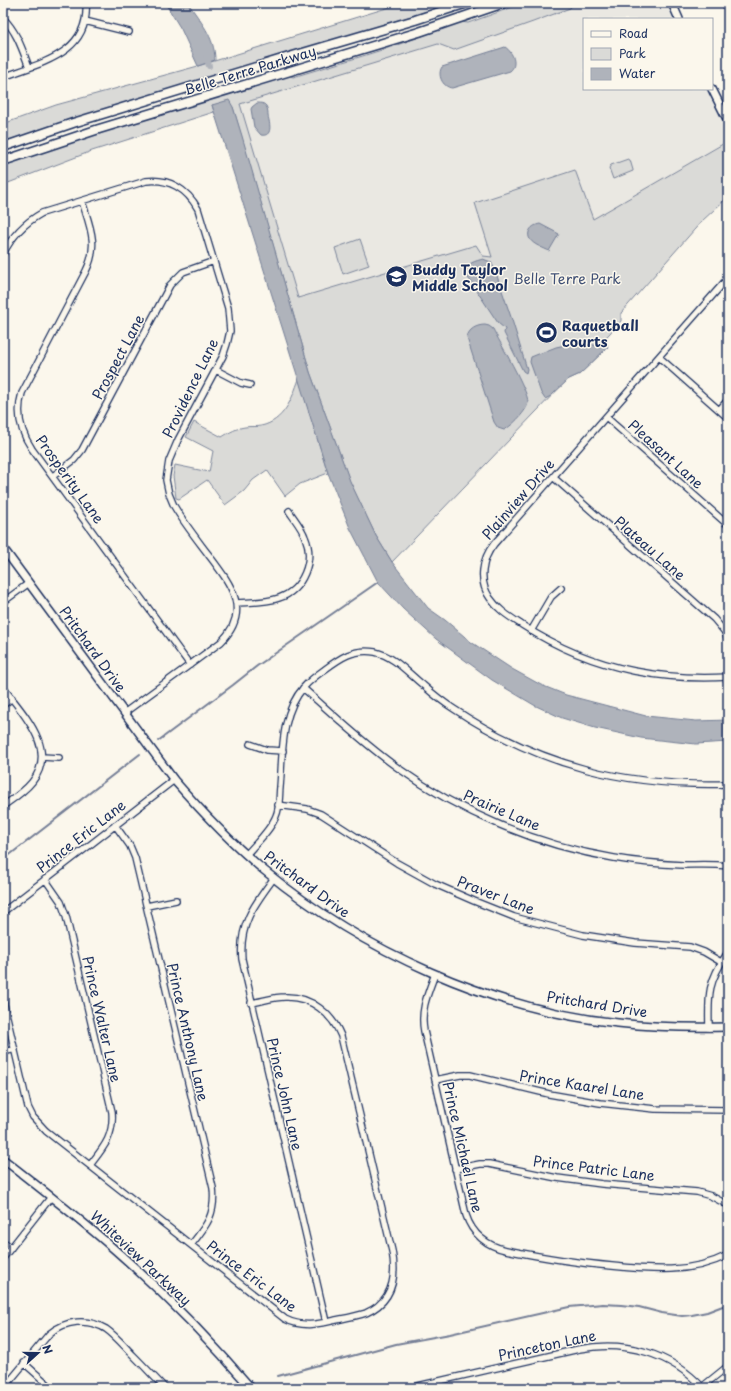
<svg xmlns="http://www.w3.org/2000/svg" width="731" height="1391" viewBox="0 0 731 1391" font-family="'Playpen Sans',sans-serif">
	<style>
		.built { fill: #eae8e2 }
		.green { fill: #dadad7; stroke: #7a849a }
		.water { fill: #afb3bb; stroke: #747e96 }
		.lines { fill: none; stroke-linecap: round; stroke-linejoin: round }
		.stream { stroke: #747e96; stroke-width: 2 }
		.canal { stroke: #afb3bb; stroke-width: 6 }
		.minor-casing { stroke: #1b2f5e; stroke-width: 8 }
		.tertiary-casing { stroke: #1b2f5e; stroke-width: 10 }
		.secondary-casing { stroke: #1b2f5e; stroke-width: 11 }
		.minor { stroke: #fbf7ec; stroke-width: 5.5 }
		.tertiary { stroke: #fbf7ec; stroke-width: 7 }
		.secondary { stroke: #fbf7ec; stroke-width: 8 }
		.labels { text-anchor: middle; dominant-baseline: central; stroke-width: 3; stroke-linejoin: round; paint-order: stroke }
		.street-label { font-size: 14px; fill: #1b2f5e; stroke: #fbf7ec }
		.poi-label { font-size: 14px; font-weight: bold; fill: #1b2f5e; stroke: #fbf7ec; text-anchor: start }
		.park-label { font-size: 14px; fill: #415176; stroke: #fbf7ec }
	</style>
	<rect width="100%" height="100%" fill="#fbf7ec"/>
	<filter id="ink" filterUnits="userSpaceOnUse"><feTurbulence type="fractalNoise" baseFrequency=".025" numOctaves="2"/><feDisplacementMap in="SourceGraphic" scale="8" xChannelSelector="R" yChannelSelector="G"/><feConvolveMatrix kernelMatrix="1 2 1 2 8 2 1 2 1" color-interpolation-filters="sRGB"/></filter>
	<g filter="url(#ink)">
		<!-- built -->
		<path class="built" d="M575 3H668L675 19H584V89H709L728 128V141L593 220 493 257 298 298 239 104 438 44 454 50 533 22 570 8Z"/>
		<!-- green -->
		<path class="green" d="M403 3H454L245 67 3 144V124L56 105 198 66Z
			M524 3H575L570 8 533 22 454 50 438 44 240 104 298 298 476 245 483 256 492 257 475 203 575 170 593 219 728 141V197L702 221 621 313V321L598 346 607 344V348L580 374 569 379 559 388 392 562 376 536 350 482 310 372 233 107 212 105 214 112 92 151 3 185V165L87 136 289 75 293 77C339 63 386 50 430 33 441 28 456 20 468 23Z
			M628 159 630 160 633 170V171L613 179 609 168 611 165Z
			M360 239 369 265 343 274 335 248Z
			M299 379 328 473 300 484 285 496 267 470 253 480 244 491 225 505 207 480 179 499 176 498 173 476 175 465 209 472 213 451 186 437 194 422 222 437C230 432 237 428 245 427 250 426 256 427 261 426 284 421 292 399 299 379Z"/>
		<!-- water -->
		<path class="water" d="M165 3H188C200 21 215 37 215 60L198 66 181 29Z
			M505 47C513 52 518 65 510 71L452 88C442 87 437 74 442 67Z
			M229 100 233 107 242 136 310 372 350 481 376 536 392 562 428 608 445 620 471 642 512 669 541 685 566 695 646 716 696 721 728 720V742L696 744 641 738 595 728 562 718 534 705 492 680 436 639 403 609 378 582 350 528 328 473 212 105Z
			M257 103C260 103 264 103 266 106 268 109 268 113 268 116 270 124 273 137 261 135L254 127 251 109 252 107Z
			M540 224 559 234 549 251C542 247 526 243 529 232 531 227 535 225 540 224Z
			M483 259 491 262 495 270 512 320 527 369 526 373 523 371 504 333 505 329 498 323 465 273C465 263 476 261 483 259Z
			M485 325 489 326 493 329C499 341 528 390 528 402 528 410 512 426 504 430L498 428 494 422 467 338C468 329 477 325 485 325Z
			M574 343C586 343 594 347 606 344L608 347 580 374 569 379 551 396 545 399 541 393 530 362 531 357 556 347Z"/>
		<g class="lines">
			<!-- stream -->
			<path class="stream" d="M158 741 233 685 257 666 378 582
				M3 860 140 754
				M278 1376 396 1344 450 1334 569 1307 603 1304 621 1305 639 1307 662 1313 682 1316 692 1315 707 1312 728 1304"/>
			<!-- canal -->
			<path class="canal" d="M206 55 209 66"/>
			<defs>
				<path id="minor" d="M3 18C17 32 22 49 29 67
					M85 21 129 32
					M3 77C40 63 90 54 86 3
					M82 201C90 227 99 245 86 271L22 393C16 413 20 431 32 449L190 665
					M3 254C12 236 24 223 42 213L146 181C169 178 187 189 198 209L228 308 230 331 227 344 223 356 178 440 169 461 166 480 169 494 174 506C184 523 196 538 208 554 229 582 253 610 221 642L124 713
					M728 278 494 544C482 559 478 581 490 598 498 610 510 617 522 625 556 647 594 663 634 671 665 677 696 679 728 677
					M659 357 728 418
					M216 370 241 383 250 385
					M719 410 728 400
					M606 417 728 525
					M53 476 74 460 82 450 170 285 183 272 214 261
					M553 477 714 619 724 631 728 639
					M3 602 29 583
					M236 603C250 602 265 603 279 598 303 590 315 560 305 537 302 528 295 520 289 511
					M531 631 551 597 561 588
					M3 687C22 713 59 749 32 782 24 792 13 799 3 806
					M303 688C334 715 364 744 398 768 461 813 536 845 614 858 636 862 660 864 683 865 698 865 713 864 728 866
					M3 705 12 698
					M250 744 267 750 283 751
					M42 757 59 758
					M278 805 307 809 321 814 397 863 435 884 474 901 514 917 583 935 635 943 690 947 704 952 721 962
					M115 825 130 846 135 858 213 1188C216 1214 207 1225 191 1245
					M246 855C256 843 270 831 276 816 280 807 279 796 280 787 283 753 280 714 304 687 310 680 317 675 324 670 340 658 354 648 375 652 394 656 408 673 423 685 433 694 443 702 454 709 540 766 626 787 728 784
					M274 878C254 905 239 924 242 959L326 1322
					M45 879 61 902 66 916 112 1112C114 1136 104 1147 90 1165
					M147 906 176 900
					M3 912 174 780
					M435 974C428 993 420 1010 424 1031L466 1215C472 1234 487 1246 506 1250 541 1257 576 1263 612 1266 651 1270 691 1274 728 1255
					M3 1000 28 1107 33 1117 46 1131 285 1319C303 1328 318 1324 336 1320 346 1318 357 1316 366 1313 393 1301 397 1277 392 1251L341 1036C332 1014 311 996 285 997 274 997 263 1001 251 1003
					M709 1028C708 993 708 982 728 952
					M3 1052 15 1049
					M435 1080 460 1075H470L549 1094 600 1103 655 1109 728 1110
					M455 1169 480 1164H489L557 1178 602 1184 697 1192 711 1196 728 1205
					M3 1241 11 1248
					M3 1258 51 1197
					M24 1363 52 1388
					M702 1387 728 1366
					M4 1388 49 1334C65 1320 88 1318 106 1329 116 1336 124 1346 133 1355 144 1366 154 1377 165 1388
					M409 1388 579 1349C625 1340 671 1353 703 1388"/>
				<path id="tertiary" d="M672 3 679 19
					M712 89 728 121
					M3 548 174 780C202 812 232 844 265 871 362 951 493 1010 618 1023 654 1027 691 1028 728 1027
					M3 1159C40 1188 78 1217 114 1249 163 1292 209 1339 251 1388"/>
				<path id="secondary" d="M3 147 73 123 279 60 415 20 467 3
					M3 161 99 129 419 32 504 3"/>
			</defs>
			<!-- minor casing -->
			<use href="#minor" class="minor-casing"/>
			<!-- tertiary casing -->
			<use href="#tertiary" class="tertiary-casing"/>
			<!-- secondary casing -->
			<use href="#secondary" class="secondary-casing"/>
			<!-- minor -->
			<use href="#minor" class="minor"/>
			<!-- tertiary -->
			<use href="#tertiary" class="tertiary"/>
			<!-- secondary -->
			<use href="#secondary" class="secondary"/>
		</g>
	</g>
	<!-- icons -->
	<defs>
		<symbol id="school-disc" viewBox="-11 -11 22 22"><circle r="9.5" fill="#1b2f5e" stroke="#fbf7ec"/><path d="M0-5L7-2L0 1L-7-2ZM-4 1L0 2.5L4 1V4Q0 6-4 4Z" fill="#fff"/></symbol>
		<symbol id="stadium-disc" viewBox="-11 -11 22 22"><circle r="9.5" fill="#1b2f5e" stroke="#fbf7ec"/><path d="M0-5a6.5 5 0 1 0 0 10a6.5 5 0 1 0 0-10ZM-3.5-1.8h7v3.6h-7Z" fill="#fff"/></symbol>
	</defs>
	<g fill-rule="evenodd">
		<use href="#school-disc" x="384" y="264" width="25" height="25"/>
		<use href="#stadium-disc" x="534" y="320" width="25" height="25"/>
	</g>
	<g class="labels">
		<!-- street labels -->
		<g class="street-label">
			<text transform="translate(250 70) rotate(-17)">Belle Terre Parkway</text>
			<text transform="translate(118 357) rotate(-62)">Prospect Lane</text>
			<text transform="translate(190 388) rotate(-64)">Providence Lane</text>
			<text transform="translate(666 454) rotate(42)">Pleasant Lane</text>
			<text transform="translate(70 479) rotate(54)">Prosperity Lane</text>
			<text transform="translate(518 499) rotate(-49)">Plainview Drive</text>
			<text transform="translate(650 548) rotate(41)">Plateau Lane</text>
			<text transform="translate(93 649) rotate(54)">Pritchard Drive</text>
			<text transform="translate(502 810) rotate(23)">Prairie Lane</text>
			<text transform="translate(81 836) rotate(-38)">Prince Eric Lane</text>
			<text transform="translate(307 884) rotate(36)">Pritchard Drive</text>
			<text transform="translate(496 895) rotate(21)">Praver Lane</text>
			<text transform="translate(597 1004) rotate(9)">Pritchard Drive</text>
			<text transform="translate(102 1019) rotate(77)">Prince Walter Lane</text>
			<text transform="translate(188 1032) rotate(77)">Prince Anthony Lane</text>
			<text transform="translate(582 1085) rotate(9)">Prince Kaarel Lane</text>
			<text transform="translate(285 1094) rotate(77)">Prince John Lane</text>
			<text transform="translate(463 1147) rotate(77)">Prince Michael Lane</text>
			<text transform="translate(594 1168) rotate(7)">Prince Patric Lane</text>
			<text transform="translate(141 1258) rotate(43)">Whiteview Parkway</text>
			<text transform="translate(252 1276) rotate(37)">Prince Eric Lane</text>
			<text transform="translate(547 1345) rotate(-12)">Princeton Lane</text>
		</g>
		<!-- poi labels -->
		<g class="poi-label">
			<text x="412" y="269">Buddy Taylor<tspan x="412" dy="16">Middle School</tspan></text>
			<text x="562" y="325">Raquetball<tspan x="562" dy="16">courts</tspan></text>
		</g>
		<!-- park labels -->
		<g class="park-label">
			<text x="567" y="278">Belle Terre Park</text>
		</g>
	</g>
	<!-- margin -->
	<rect width="731" height="1391" fill="none" stroke="#fbf7ec" stroke-width="16"/>
	<rect x="8" y="8" width="715" height="1375" fill="none" stroke="#1b2f5e" stroke-width="1.5" filter="url(#ink)"/>
	<!-- legend -->
	<rect x="583" y="18" width="130" height="72" fill="#fbf7ec" stroke="#a1a7b3"/>
	<rect x="591" y="31" width="20" height="6" fill="#fbf7ec" stroke="#a1a7b3"/>
	<text x="619" y="38" font-size="12" fill="#1b2f5e">Road</text>
	<rect x="591" y="48" width="20" height="12" fill="#dadad7" stroke="#a1a7b3"/>
	<text x="619" y="58" font-size="12" fill="#1b2f5e">Park</text>
	<rect x="591" y="68" width="20" height="12" fill="#afb3bb" stroke="#a1a7b3"/>
	<text x="619" y="78" font-size="12" fill="#1b2f5e">Water</text>
	<!-- north arrow -->
	<g transform="translate(38 1353) rotate(69)" stroke="#fbf7ec" stroke-width="3" paint-order="stroke">
	<path d="M0-3L7 15L0 10L-7 15Z" fill="#1b2f5e"/>
	<text y="-6" font-size="11" font-weight="bold" text-anchor="middle" fill="#1b2f5e">N</text>
	</g>
</svg>
